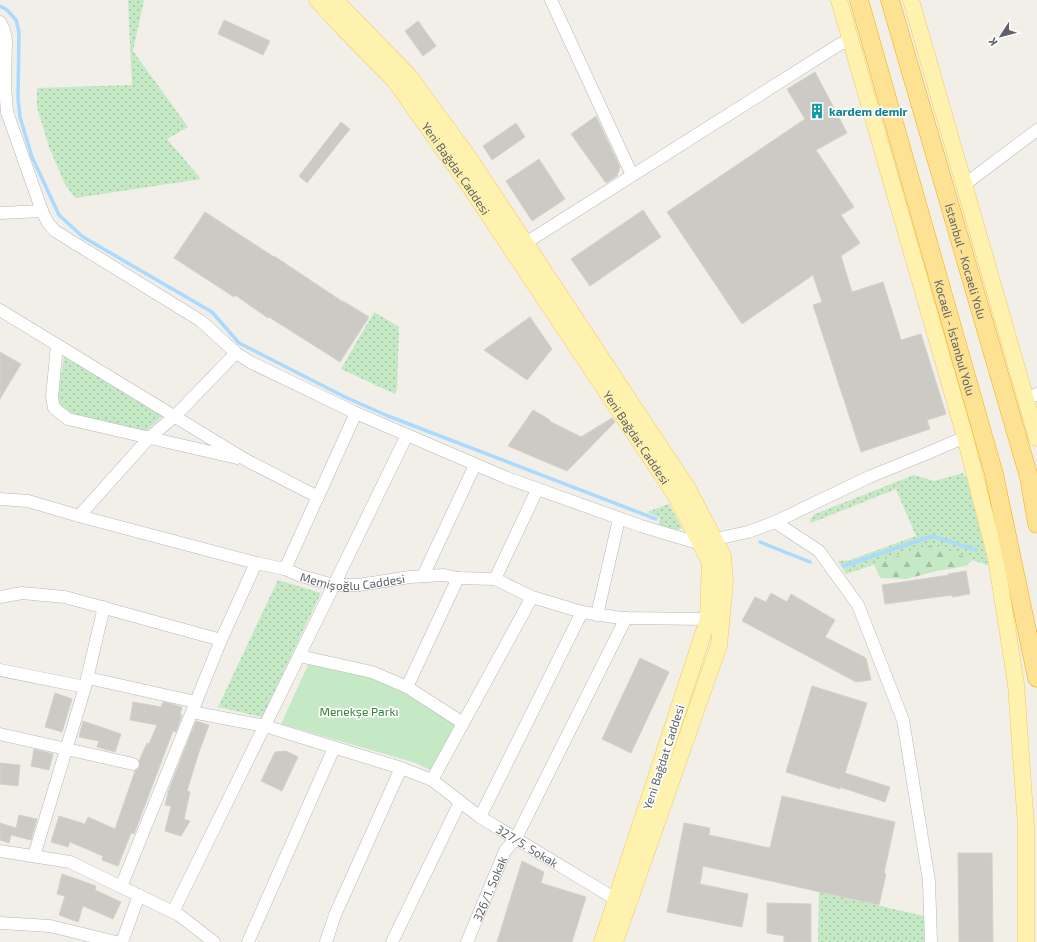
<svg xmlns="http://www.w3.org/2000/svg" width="1037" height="942" viewBox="0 0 1037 942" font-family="'Exo 2',sans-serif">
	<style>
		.grass { fill: url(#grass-dots) }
		.forest { fill: url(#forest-firs) }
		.green { fill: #c5e8c5 }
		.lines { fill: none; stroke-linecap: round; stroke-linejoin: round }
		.stream { stroke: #aadaff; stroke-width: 3.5 }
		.building { fill: #cccac5; stroke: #d6d1c6 }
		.minor-casing { stroke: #b5b8bc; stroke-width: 13 }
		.major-casing { stroke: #f2c960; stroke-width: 17 }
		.highway-casing { stroke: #f9ab00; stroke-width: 19 }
		.minor { stroke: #fff; stroke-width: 12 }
		.major { stroke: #fff2af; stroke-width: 16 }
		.highway { stroke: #fde293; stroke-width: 18 }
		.labels { text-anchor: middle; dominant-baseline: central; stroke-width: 3.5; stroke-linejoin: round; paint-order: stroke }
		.culture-label { font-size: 12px; font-weight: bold; fill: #0d838f; stroke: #fff; text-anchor: start }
		.street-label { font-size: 12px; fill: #5f6368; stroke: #fff }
		.park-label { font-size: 12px; fill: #348238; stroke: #fff }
	</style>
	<defs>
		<pattern id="grass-dots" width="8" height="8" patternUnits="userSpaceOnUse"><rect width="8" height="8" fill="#c5e8c5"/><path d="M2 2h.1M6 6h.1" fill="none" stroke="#a3c0a4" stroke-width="1.8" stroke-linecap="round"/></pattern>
		<pattern id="forest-firs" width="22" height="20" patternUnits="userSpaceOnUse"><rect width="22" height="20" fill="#c5e8c5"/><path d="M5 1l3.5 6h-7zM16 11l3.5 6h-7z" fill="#a3c0a4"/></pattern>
	</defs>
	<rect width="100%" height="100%" fill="#f1efe8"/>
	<!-- grass -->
	<path class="grass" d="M128 0H144L133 51 188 127 167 139 201 179 75 198 65 184 49 147 37 107V88L132 85Z
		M374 312 399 327 397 390 395 394 341 369Z
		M64 356 163 416 146 431 71 413 60 404 58 397Z
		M963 473 967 479 989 566 932 545 846 574 838 561 850 560 916 536 896 489 811 523 810 519 815 514 914 475 934 481Z
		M669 504 682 528C675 532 666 529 658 527L660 518 647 512Z
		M278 580 321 593 262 717 218 707Z
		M819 892 924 916V942H818Z"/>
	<!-- forest -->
	<path class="forest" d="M932 545 973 560 966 566 937 571 906 579 880 578 874 564Z"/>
	<!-- green -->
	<path class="green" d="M309 663 370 678 405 691 455 725 430 770 416 763 281 724Z"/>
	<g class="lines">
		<!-- stream -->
		<path class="stream" d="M0 6 7 10 16 20 19 32 18 98 20 117 32 157 59 215 83 237 212 312 239 343 347 398 388 416 656 519
			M760 542 810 562
			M844 566 932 536 976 550"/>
	</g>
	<!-- building -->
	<path class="building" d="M224 20 270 41 263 55 218 34Z
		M418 21 436 46 423 56 405 31Z
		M815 72 847 133 816 150 854 207 841 215 860 243 841 256 852 292 883 282 901 340 921 334 946 414 927 420 930 429 861 452 813 305 822 302 813 275 742 324 667 212 805 119 787 89Z
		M596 116 620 167 617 176 606 183 571 134Z
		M341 122 350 129 307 183 299 176Z
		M516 123 525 137 492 160 483 146Z
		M539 159 565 199 532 221 506 181Z
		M643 210 661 237 590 286 571 259Z
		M205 212 274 257V256L343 302V301L369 317 340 362 269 317 268 318 235 295 234 297 174 258Z
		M530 317 552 349 527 380 484 350Z
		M0 352 21 364 0 399Z
		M533 410 550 420 549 421 581 437 612 418 615 422 567 471 508 446Z
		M966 571 970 594 952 597V595L885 604 882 585 949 575 948 574Z
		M771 593 787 602 791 594 835 620 825 637 866 658 871 680 856 682 742 621 755 597 766 602Z
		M640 658 669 672 631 753 602 739Z
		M812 686 867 703 845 773 890 787 885 802 840 787V789L786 772Z
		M55 693 72 699 62 732 45 727Z
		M133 702 161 707 163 702 172 704 182 707 180 714 182 715 176 732 173 731 134 834 131 833 118 866 102 860 103 856 70 842 68 847 51 842 59 816 85 824 88 817 115 829 135 771 138 769 140 766 139 761 147 743 149 744 157 725 130 720Z
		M83 721 121 734 115 752 97 747 99 741 79 737Z
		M196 721 209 725 199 752 187 791 190 792 184 819 190 821 181 836 165 831 171 806 165 805 169 789Z
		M34 749 53 754 49 770 31 766Z
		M286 751 298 757 282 791 261 781 275 752Z
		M0 763 20 765 18 786 0 784Z
		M782 796 895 822 884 873 886 874 879 905 703 866 700 884 748 894 742 927 667 912 684 823 710 828 709 835 770 848Z
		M19 815 37 819 31 840 11 835 9 843 0 840V823L16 828Z
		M958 853H992L993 942H959Z
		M522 861 544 872 541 883 586 897 572 942H497Z
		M62 874 96 886 95 890 121 902 113 919 83 906 78 922 59 915 65 896 57 894Z
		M767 903 811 904V942H784V936L767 933Z"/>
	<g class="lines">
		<defs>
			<g id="minor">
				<path d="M551 0 632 175"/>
				<path d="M0 22 4 30 6 40 5 85 7 112 42 211"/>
				<path d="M964 185 1037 130"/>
				<path d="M0 213 42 211 48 223 55 231 201 321 236 353 252 363 356 413 507 478 641 526 701 544 715 539 748 532 775 522 869 477 928 453 965 437"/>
				<path d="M524 244 840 44 851 41"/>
				<path d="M0 310 246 460 318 497"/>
				<path d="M57 345 52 397 54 408 68 419 237 458"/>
				<path d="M1026 400 1037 394"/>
				<path id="s1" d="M0 499 28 501 79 516 256 563 285 569 301 576 334 585H359L410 577 444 575 458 578 495 579 532 597 582 612 621 618 708 619"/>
				<path d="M79 516 149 438 175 416 236 353"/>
				<path d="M775 522 819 551 858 605 903 720 929 881 931 942"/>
				<path d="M285 569 356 413"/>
				<path d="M423 576 475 465"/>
				<path d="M495 579 537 490"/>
				<path d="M0 597 22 593 65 597 221 640"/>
				<path d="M597 615 619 519"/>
				<path d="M299 656 372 672 407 687 463 723"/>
				<path d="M0 670 85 687 104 607"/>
				<path d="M88 678 196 702"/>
				<path d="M407 687 458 578"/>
				<path id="s2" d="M192 712 265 726 401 768 432 780 480 817 622 903"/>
				<path d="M0 734 133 764"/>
				<path d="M432 780 532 597"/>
				<path d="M480 817 582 612"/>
				<path d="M0 851 70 862 179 915 214 942"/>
				<path d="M34 856 85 687"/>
				<path d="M121 887 221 640 256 563"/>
				<path d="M173 912 334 585 407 435"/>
				<path d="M0 923 50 926 116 942"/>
				<path d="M122 942 139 895"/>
				<path d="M248 942 334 748"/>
				<path d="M326 942 335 915 401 768"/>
				<path d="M392 942 460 802"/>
				<path id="s3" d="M467 942 505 851 516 838 626 618"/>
			</g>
			<g id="major">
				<path id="s4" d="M317 0 344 29 395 81 468 184 676 496 710 562 708 619 602 942"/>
				<path d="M335 0 409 76 469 158 688 489 723 556 725 582 719 645 615 942"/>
				<path d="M839 0 965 437 996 558 1016 684 1026 827V942"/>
				<path d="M911 0 1037 438"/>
			</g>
			<g id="highway">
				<path id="s5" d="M859 0 994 474 1037 678"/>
				<path id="s6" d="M890 0 1029 477 1037 524"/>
			</g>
		</defs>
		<!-- minor casing -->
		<use href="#minor" class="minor-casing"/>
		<!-- major casing -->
		<use href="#major" class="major-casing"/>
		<!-- highway casing -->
		<use href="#highway" class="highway-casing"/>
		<!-- minor -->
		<use href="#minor" class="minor"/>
		<!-- major -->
		<use href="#major" class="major"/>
		<!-- highway -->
		<use href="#highway" class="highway"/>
	</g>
	<!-- icons -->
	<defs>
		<symbol id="building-bare" viewBox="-9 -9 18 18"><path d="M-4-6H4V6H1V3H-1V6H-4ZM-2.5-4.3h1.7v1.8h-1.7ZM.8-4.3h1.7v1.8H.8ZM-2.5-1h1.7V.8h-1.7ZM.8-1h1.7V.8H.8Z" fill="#0f9aa8" stroke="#fff" stroke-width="2.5" paint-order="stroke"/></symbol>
	</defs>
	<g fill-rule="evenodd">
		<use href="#building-bare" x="806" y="100" width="22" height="22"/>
	</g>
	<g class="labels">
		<!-- culture labels -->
		<g class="culture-label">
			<text x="829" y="111">kardem demir</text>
		</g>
		<!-- street labels -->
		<g class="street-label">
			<text stroke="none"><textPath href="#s4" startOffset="219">Yeni Bağdat Caddesi</textPath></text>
			<text stroke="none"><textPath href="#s6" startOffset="272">İstanbul - Kocaeli Yolu</textPath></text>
			<text stroke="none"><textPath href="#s5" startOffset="351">Kocaeli - İstanbul Yolu</textPath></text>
			<text stroke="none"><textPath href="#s4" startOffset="543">Yeni Bağdat Caddesi</textPath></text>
			<text stroke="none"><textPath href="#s1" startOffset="364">Memişoğlu Caddesi</textPath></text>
			<text transform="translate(663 757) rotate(-72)">Yeni Bağdat Caddesi</text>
			<text stroke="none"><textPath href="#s2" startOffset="366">327/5. Sokak</textPath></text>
			<text stroke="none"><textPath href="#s3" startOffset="58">326/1. Sokak</textPath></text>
		</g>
		<!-- park labels -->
		<g class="park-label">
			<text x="359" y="711">Menekşe Parkı</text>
		</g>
	</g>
	<!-- north arrow -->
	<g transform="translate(1001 36) rotate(234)" stroke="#ffffff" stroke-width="3" paint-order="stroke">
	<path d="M0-3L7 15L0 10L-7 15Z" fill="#5f6368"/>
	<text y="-6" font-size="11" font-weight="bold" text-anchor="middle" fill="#5f6368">K</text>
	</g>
</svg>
